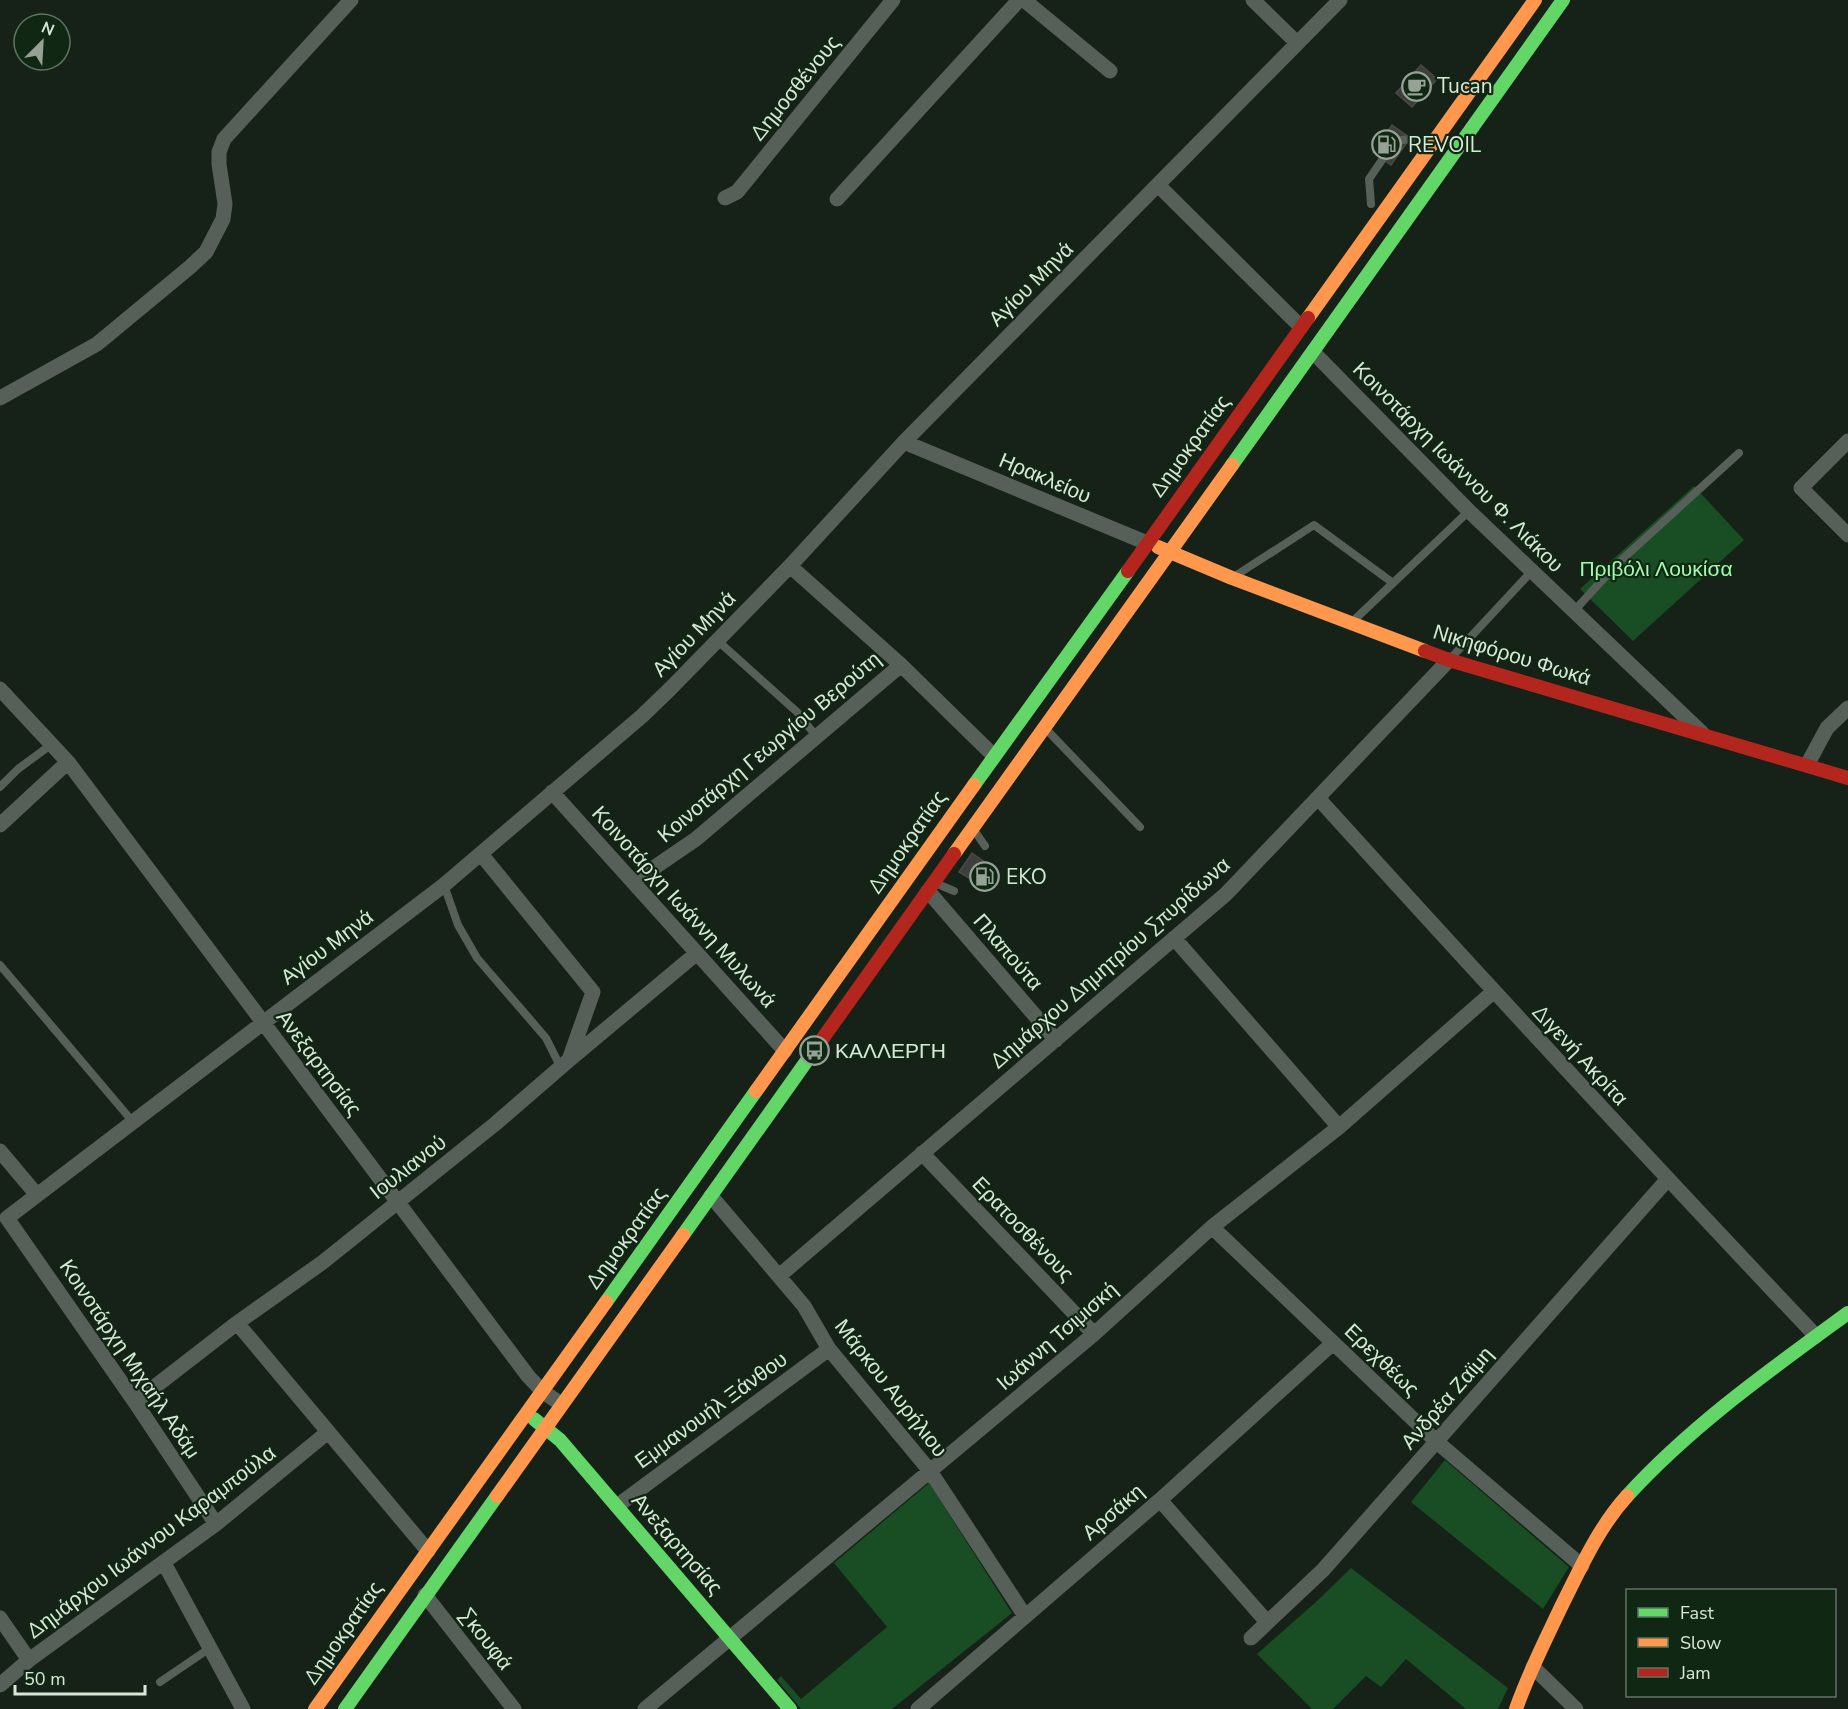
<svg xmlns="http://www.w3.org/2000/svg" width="1848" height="1709" viewBox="0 0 1848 1709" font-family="'Nunito Sans',sans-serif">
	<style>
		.green { fill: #194d23 }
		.building { fill: #3e3f3b; stroke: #494a45; stroke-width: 1.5 }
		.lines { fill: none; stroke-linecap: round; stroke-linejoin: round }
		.lane { stroke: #576058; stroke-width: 8 }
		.street { stroke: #576058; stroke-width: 15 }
		.fast { stroke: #63d668; stroke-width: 14 }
		.slow { stroke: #ff974d; stroke-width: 14 }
		.jam { stroke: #b3261e; stroke-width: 14 }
		.labels { text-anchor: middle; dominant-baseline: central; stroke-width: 4.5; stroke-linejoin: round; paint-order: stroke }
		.poi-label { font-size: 21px; fill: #d9e7d9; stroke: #102813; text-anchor: start }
		.street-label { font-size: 21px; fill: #d9e7d9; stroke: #102813 }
		.park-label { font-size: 21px; fill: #a3f9ad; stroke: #102813 }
	</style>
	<rect width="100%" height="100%" fill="#162217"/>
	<!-- green -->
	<path class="green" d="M1694 486 1744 540 1633 641 1580 589Z
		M1445 1460 1569 1567 1543 1609 1411 1502Z
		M929 1483 1012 1613 892 1709H801L777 1680 781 1676 801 1699 887 1627 834 1563Z
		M1351 1568 1508 1688 1498 1709H1466L1406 1659 1381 1687 1366 1676 1333 1709H1312L1257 1654 1316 1602Z"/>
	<!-- building -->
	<path class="building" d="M1421 65 1437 79 1412 107 1396 93Z
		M1392 125 1410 138 1391 165 1373 152Z
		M972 853 986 863 974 881 959 872Z"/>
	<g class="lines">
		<!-- lane -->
		<path class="lane" d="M1371 204 1369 179 1395 141 1411 139
			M1235 576 1314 525 1393 583
			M1574 611 1617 564 1739 453
			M1352 622 1469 511
			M718 641 797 712 816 736
			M1451 658 1532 571
			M1045 728 1140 827
			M0 787 18 769 52 744
			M974 830 985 846
			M935 883 954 891
			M444 885 458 925 477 958 546 1038 561 1068
			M0 965 133 1122
			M160 1682 210 1648"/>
		<!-- street -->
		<path class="street" d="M1024 0 1110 71
			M1253 0 1297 43
			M1158 185 1301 327
			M725 198 737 192 893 0
			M837 199 1019 0
			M1313 352 1469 511 1702 733
			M0 398 97 344 190 267 206 252 223 219 225 204 219 164V152L224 139 351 0
			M1848 441 1801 488 1848 535
			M904 442 1147 543
			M790 566 901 665 994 756
			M0 689 68 762 528 1376 542 1391 561 1404
			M1807 765 1827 728 1848 708
			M552 792 785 1051
			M1318 798C1482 979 1648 1159 1816 1336
			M0 825 68 762
			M481 854 593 992 569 1060
			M633 882 696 839 901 665
			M928 891 1056 1040
			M1174 938 1339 1127
			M0 1151 37 1195
			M922 1153 1094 1334
			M711 1196 804 1306 829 1349 930 1471 1025 1616
			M1212 1227 1437 1442 1582 1566
			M779 1276 1226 894 1449 660
			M237 1323 428 1551
			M135 1402 237 1323 323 1262 495 1124 569 1060 697 953
			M1160 1500 1267 1622
			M617 1506 829 1349
			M216 1524 135 1402 7 1218 444 885 642 716 670 689 790 566 904 442 1340 0
			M164 1563 243 1709
			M425 1595 514 1709
			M0 1618 29 1660
			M1251 1638 1323 1570 1667 1180
			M1533 1667 1576 1709
			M0 1685 29 1660 216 1524 328 1432
			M645 1709 1094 1334 1212 1227 1339 1127 1493 992
			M918 1709 1160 1500 1333 1343"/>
		<!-- fast -->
		<path class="fast" d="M1232 465 1563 0
			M974 785 1128 571
			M683 1235 818 1045
			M606 1302 756 1091
			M534 1419 560 1440 790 1709
			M1627 1496C1692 1425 1770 1370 1848 1313
			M345 1709 497 1496"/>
		<!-- slow -->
		<path class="slow" d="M1308 318 1535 0
			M1158 547 1232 578 1425 651
			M954 854 1232 465
			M756 1091 974 785
			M497 1496 683 1235
			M315 1709 606 1302
			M1516 1709C1528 1674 1545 1641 1561 1607 1580 1569 1598 1528 1627 1496"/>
		<!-- jam -->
		<path class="jam" d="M1128 571 1308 318
			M1425 651 1449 660 1848 778
			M818 1045 954 854"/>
	</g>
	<!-- icons -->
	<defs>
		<symbol id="cafe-ring" viewBox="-11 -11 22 22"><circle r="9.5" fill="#102813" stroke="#95a295" stroke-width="1.5"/><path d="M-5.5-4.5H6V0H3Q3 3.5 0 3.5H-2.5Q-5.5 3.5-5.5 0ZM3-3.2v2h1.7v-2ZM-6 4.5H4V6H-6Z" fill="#95a295"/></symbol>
		<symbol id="fuel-ring" viewBox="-11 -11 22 22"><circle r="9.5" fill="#102813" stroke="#95a295" stroke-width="1.5"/><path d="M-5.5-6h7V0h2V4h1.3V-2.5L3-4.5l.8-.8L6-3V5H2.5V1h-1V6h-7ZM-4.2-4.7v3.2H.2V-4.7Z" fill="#95a295"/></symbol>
		<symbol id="bus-ring" viewBox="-11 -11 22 22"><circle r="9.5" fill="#102813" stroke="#95a295" stroke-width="1.5"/><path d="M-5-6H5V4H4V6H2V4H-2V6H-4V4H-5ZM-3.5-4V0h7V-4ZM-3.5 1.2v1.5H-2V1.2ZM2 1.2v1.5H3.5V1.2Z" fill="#95a295"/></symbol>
	</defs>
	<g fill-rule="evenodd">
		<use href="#cafe-ring" x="1400" y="70" width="33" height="33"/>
		<use href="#fuel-ring" x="1370" y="128" width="33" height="33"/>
		<use href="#fuel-ring" x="968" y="860" width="33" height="33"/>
		<use href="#bus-ring" x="798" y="1034" width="33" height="33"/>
	</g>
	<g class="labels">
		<!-- poi labels -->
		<g class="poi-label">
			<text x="1437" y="86">Tucan</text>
			<text x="1408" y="145">REVOIL</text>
			<text x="1006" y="877">EKO</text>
			<text x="835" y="1051">ΚΑΛΛΕΡΓΗ</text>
		</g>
		<!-- street labels -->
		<g class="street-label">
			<text transform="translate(795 88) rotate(-51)">Δημοσθένους</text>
			<text transform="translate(1031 284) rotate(-45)">Αγίου Μηνά</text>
			<text transform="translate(1190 446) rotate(-54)">Δημοκρατίας</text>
			<text transform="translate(1458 467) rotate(45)">Κοινοτάρχη Ιωάννου Φ. Λιάκου</text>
			<text transform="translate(1045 478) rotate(23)">Ηρακλείου</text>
			<text transform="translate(694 634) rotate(-46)">Αγίου Μηνά</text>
			<text transform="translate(1512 655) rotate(17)">Νικηφόρου Φωκά</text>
			<text transform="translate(769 747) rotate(-40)">Κοινοτάρχη Γεωργίου Βερούτη</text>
			<text transform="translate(907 842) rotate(-55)">Δημοκρατίας</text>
			<text transform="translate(684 907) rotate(48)">Κοινοτάρχη Ιωάννη Μυλωνά</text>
			<text transform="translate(327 947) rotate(-37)">Αγίου Μηνά</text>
			<text transform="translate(1008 952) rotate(49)">Πλαπούτα</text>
			<text transform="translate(1110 963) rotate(-41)">Δημάρχου Δημητρίου Σπυρίδωνα</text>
			<text transform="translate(1580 1055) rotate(47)">Διγενή Ακρίτα</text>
			<text transform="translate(319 1063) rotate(53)">Ανεξαρτησίας</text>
			<text transform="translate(408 1167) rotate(-38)">Ιουλιανού</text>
			<text transform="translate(1023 1229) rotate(46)">Ερατοσθένους</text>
			<text transform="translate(626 1238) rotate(-54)">Δημοκρατίας</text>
			<text transform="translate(1057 1336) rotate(-41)">Ιωάννη Τσιμισκή</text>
			<text transform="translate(130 1359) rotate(56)">Κοινοτάρχη Μιχαήλ Αδάμ</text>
			<text transform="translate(1382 1360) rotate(44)">Ερεχθέως</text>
			<text transform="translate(891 1388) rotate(52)">Μάρκου Αυρήλιου</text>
			<text transform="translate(1447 1398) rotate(-49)">Ανδρέα Ζαϊμη</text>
			<text transform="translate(711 1410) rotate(-36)">Εμμανουήλ Ξάνθου</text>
			<text transform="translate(1113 1512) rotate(-41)">Αρσάκη</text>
			<text transform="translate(151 1542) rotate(-37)">Δημάρχου Ιωάννου Καραμπούλα</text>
			<text transform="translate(677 1544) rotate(49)">Ανεξαρτησίας</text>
			<text transform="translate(343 1633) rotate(-55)">Δημοκρατίας</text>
			<text transform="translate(486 1639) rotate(52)">Σκουφά</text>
		</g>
		<!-- park labels -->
		<g class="park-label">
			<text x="1656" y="569">Πριβόλι Λουκίσα</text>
		</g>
	</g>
	<!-- legend -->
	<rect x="1626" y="1589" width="210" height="108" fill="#102813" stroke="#607462" stroke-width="1.5"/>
	<rect x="1638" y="1608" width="30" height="9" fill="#63d668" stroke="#607462" stroke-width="1.5"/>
	<text x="1680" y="1619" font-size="18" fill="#d9e7d9">Fast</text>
	<rect x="1638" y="1638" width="30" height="9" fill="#ff974d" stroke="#607462" stroke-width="1.5"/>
	<text x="1680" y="1649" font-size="18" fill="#d9e7d9">Slow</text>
	<rect x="1638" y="1668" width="30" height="9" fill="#b3261e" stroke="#607462" stroke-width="1.5"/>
	<text x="1680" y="1679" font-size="18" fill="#d9e7d9">Jam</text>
	<!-- north arrow -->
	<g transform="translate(42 42) rotate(24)"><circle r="28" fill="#102813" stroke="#607462" stroke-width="1.5"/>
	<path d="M0-4.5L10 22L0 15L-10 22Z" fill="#95a295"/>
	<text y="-9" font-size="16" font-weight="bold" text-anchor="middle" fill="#d9e7d9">N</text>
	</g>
	<!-- scale -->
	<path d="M15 1685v9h130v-9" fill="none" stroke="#d9e7d9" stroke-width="3"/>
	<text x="24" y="1685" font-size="18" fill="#d9e7d9" stroke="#102813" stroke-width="4.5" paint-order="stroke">50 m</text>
</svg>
